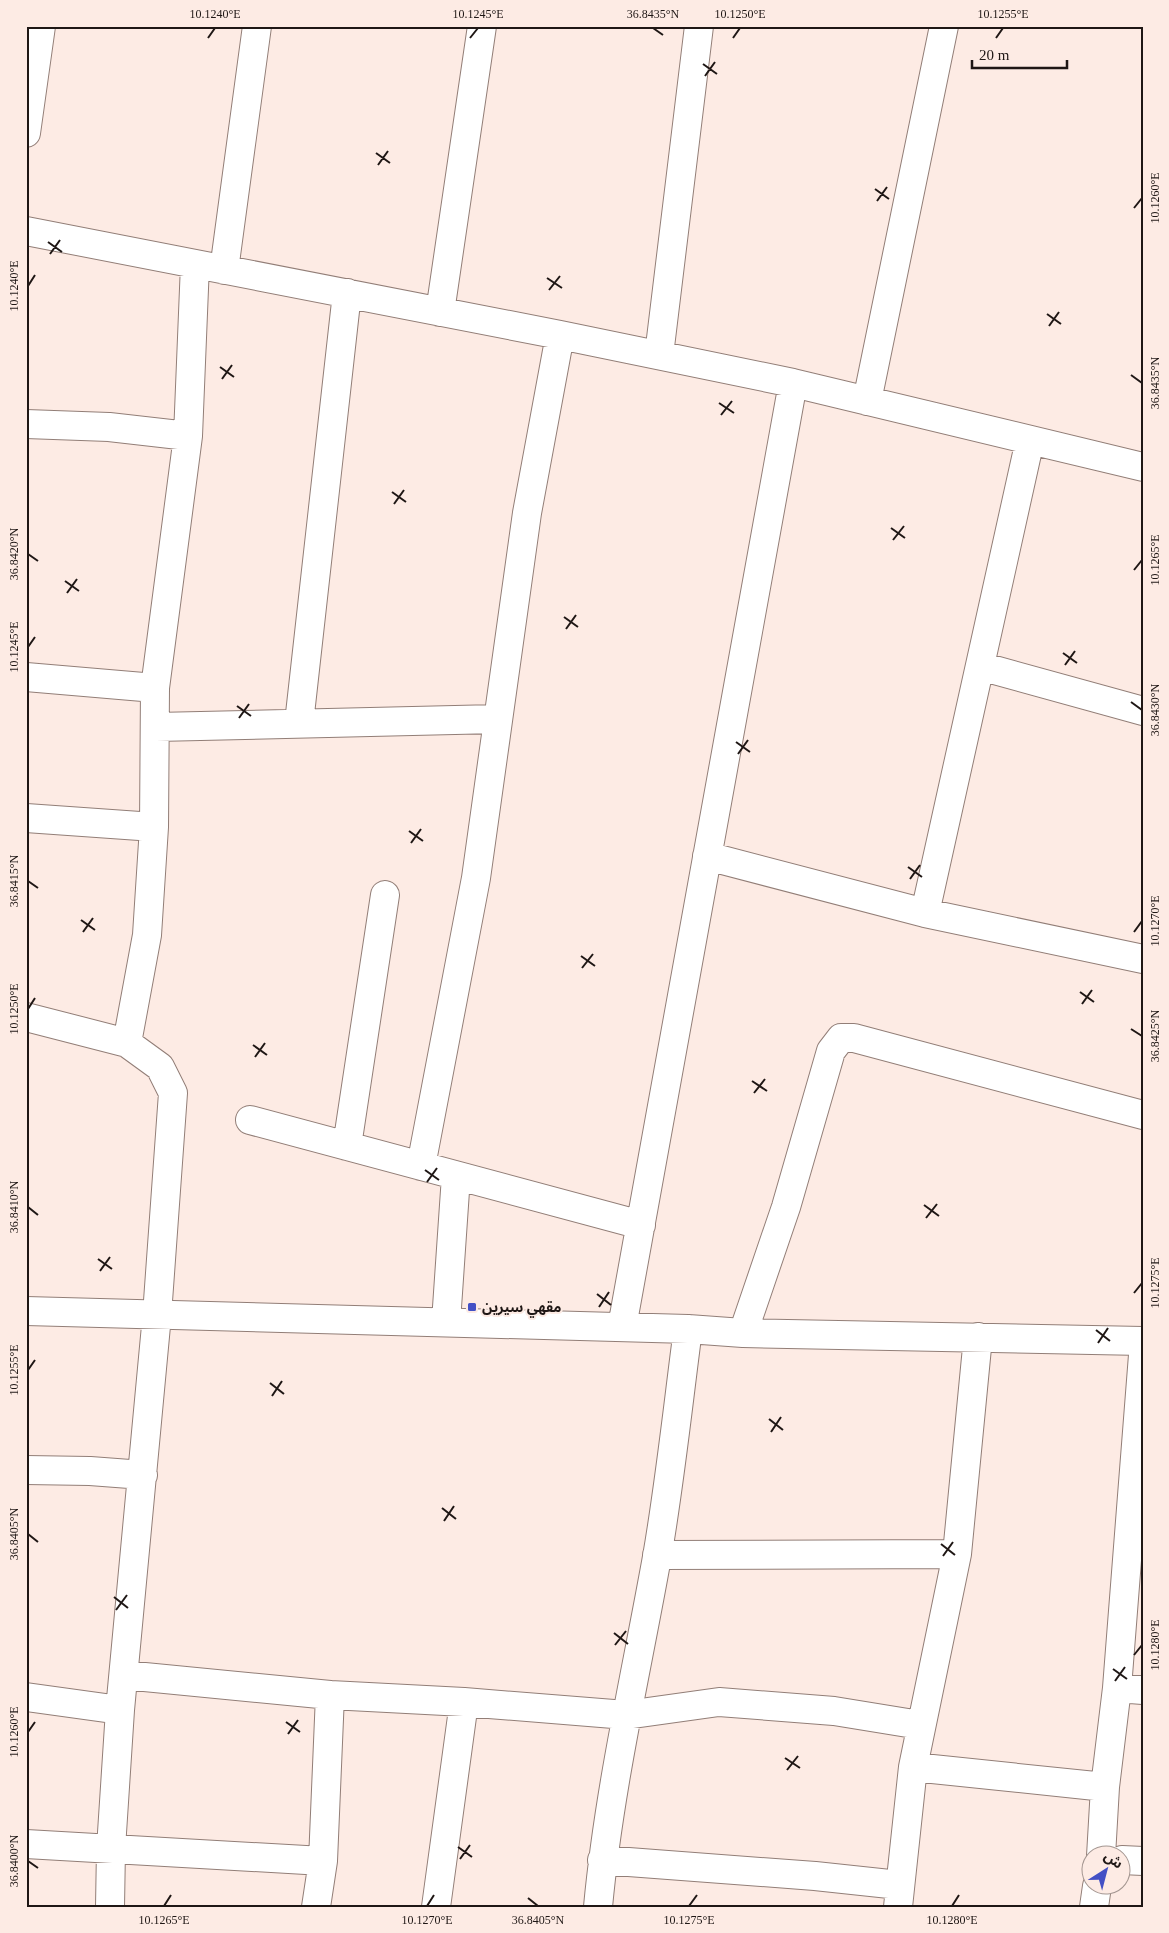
<svg xmlns="http://www.w3.org/2000/svg" width="1169" height="1933" viewBox="0 0 1169 1933" font-family="'Times New Roman','Noto Sans Arabic',serif">
	<style>
		.lines { fill: none; stroke-linecap: round; stroke-linejoin: round }
		.minor-casing { stroke: #927e77; stroke-width: 30 }
		.minor { stroke: #fff; stroke-width: 28 }
		.ticks { fill: none; stroke: #1f1715; stroke-width: 2 }
		.poi-dot { fill: #4350c5; stroke: #fdebe4; stroke-width: 2 }
		.labels { text-anchor: middle; dominant-baseline: central; stroke-width: 4; stroke-linejoin: round; paint-order: stroke }
		.poi-label { font-size: 14px; font-weight: bold; fill: #1f1715; stroke: #fdebe4; text-anchor: start }
		.neatline { fill: none; stroke: #1f1715; stroke-width: 2 }
		.ticks-label { font-size: 12px; text-anchor: middle; fill: #1f1715 }
	</style>
	<rect width="100%" height="100%" fill="#fdebe4"/>
	<g class="lines">
		<defs>
			<path id="minor" d="M26 133 41 26
				M26 231 560 335 793 383 1143 467
				M224 270 257 26
				M440 312 482 26
				M659 355 699 26
				M867 401 944 26
				M26 424 109 427 188 436
				M980 666 1143 711
				M26 677 155 688
				M299 723 347 293
				M156 727 497 719
				M26 818 154 827
				M707 856 925 913 1143 959
				M925 913 1030 440
				M26 1017 127 1043 160 1067 173 1093 157 1315 120 1710 111 1848 110 1907
				M127 1043 147 935 154 827 155 688 188 436 195 264
				M250 1120 641 1225
				M347 1146 385 895
				M421 1166 476 878 527 513 560 335
				M26 1311 688 1329 743 1333 1143 1341
				M446 1322 456 1176
				M622 1327 793 383
				M743 1333 786 1207 831 1051 841 1038H854L1143 1115
				M26 1470 90 1471 143 1475
				M657 1555 957 1554
				M124 1675 330 1695
				M1117 1688 1143 1690
				M26 1697 120 1710
				M913 1767 1105 1787
				M26 1844 323 1861
				M1101 1856 1105 1787 1117 1688 1143 1355
				M602 1860 815 1876 899 1885
				M1122 1860 1143 1861
				M316 1907 323 1861 330 1695 464 1702 626 1715 719 1702 834 1711 920 1725
				M436 1907 464 1702
				M598 1907C609 1789 636 1674 657 1557 670 1482 678 1405 688 1329
				M898 1907 913 1767 957 1554 978 1337
				M1094 1907 1097 1886"/>
		</defs>
		<!-- minor casing -->
		<use href="#minor" class="minor-casing"/>
		<!-- minor -->
		<use href="#minor" class="minor"/>
	</g>
	<!-- ticks -->
	<path class="ticks" d="M653 28 663 35M208 38 215 28M470 38 478 28M733 38 740 28M996 38 1003 28M703 64 717 74M705 76 715 62M376 153 390 163M378 165 388 151M875 189 889 199M877 201 887 187M1134 208 1142 198M48 242 62 252M50 254 60 240M547 278 562 288M28 286 35 275M549 290 560 276M1047 314 1061 324M1049 326 1059 312M220 367 234 377M1131 375 1142 383M222 379 232 365M719 403 734 413M721 415 732 401M392 492 406 502M394 504 404 490M891 528 905 538M893 540 904 526M28 554 38 561M1134 570 1142 560M65 581 79 591M67 593 77 579M564 617 578 627M566 629 576 615M28 647 35 637M1063 653 1077 663M1065 665 1075 651M1131 702 1142 710M237 706 251 716M239 718 249 704M736 742 750 752M738 754 748 740M409 831 423 841M411 843 421 829M908 867 922 877M910 879 920 865M28 881 38 888M81 920 95 930M83 932 93 918M1134 932 1142 921M581 956 595 966M582 968 593 954M1080 992 1094 1002M1082 1004 1092 990M28 1009 35 998M1131 1029 1142 1036M253 1045 267 1055M255 1057 265 1043M752 1081 767 1091M754 1093 765 1079M425 1170 439 1180M427 1182 437 1168M924 1205 939 1216M28 1207 38 1215M926 1218 937 1204M98 1259 112 1269M100 1271 110 1257M1134 1293 1142 1283M597 1294 611 1305M599 1307 609 1292M1096 1330 1110 1341M1098 1343 1108 1328M28 1370 35 1360M270 1383 284 1394M272 1396 282 1381M769 1419 783 1430M771 1432 781 1417M442 1508 456 1519M444 1521 454 1506M28 1534 38 1542M941 1544 955 1555M943 1556 953 1542M114 1597 128 1608M116 1610 127 1595M614 1633 628 1644M615 1645 626 1631M1134 1655 1142 1645M1113 1669 1127 1679M1115 1681 1125 1667M286 1722 300 1732M28 1732 35 1722M288 1734 298 1720M785 1758 800 1768M787 1770 798 1756M458 1847 472 1857M460 1859 470 1845M28 1861 38 1868M528 1898 538 1906M164 1906 171 1895M427 1906 434 1895M689 1906 697 1895M952 1906 959 1895"/>
	<!-- markers -->
	<rect class="poi-dot" x="467" y="1302" width="10" height="10" rx="2.5"/>
	<g class="labels">
		<!-- poi labels -->
		<g class="poi-label">
			<text x="482" y="1307">مقهي سيرين</text>
		</g>
	</g>
	<!-- border -->
	<rect width="1169" height="1933" fill="none" stroke="#fdebe4" stroke-width="55"/>
	<!-- north arrow -->
	<g transform="translate(1106 1870) rotate(36)"><circle r="24" fill="#fdebe4" stroke="#a49691"/>
	<path d="M0-4L9 19L0 12L-9 19Z" fill="#4350c5"/>
	<text y="-8" font-size="14" font-weight="bold" text-anchor="middle" fill="#1f1715">ش</text>
	</g>
	<!-- scale -->
	<path d="M972 60v8h95v-8" fill="none" stroke="#1f1715" stroke-width="2.5"/>
	<text x="979" y="60" font-size="15" fill="#1f1715" stroke="#fdebe4" stroke-width="4" paint-order="stroke">20 m</text>
	<rect x="28" y="28" width="1114" height="1878" class="neatline"/>
	<g class="ticks-label">
		<text x="215" y="18">10.1240°E</text>
		<text x="478" y="18">10.1245°E</text>
		<text x="653" y="18">36.8435°N</text>
		<text x="740" y="18">10.1250°E</text>
		<text x="1003" y="18">10.1255°E</text>
		<text transform="translate(1155 198) rotate(-90)" y="4">10.1260°E</text>
		<text transform="translate(14 286) rotate(-90)" y="4">10.1240°E</text>
		<text transform="translate(1155 383) rotate(-90)" y="4">36.8435°N</text>
		<text transform="translate(14 554) rotate(-90)" y="4">36.8420°N</text>
		<text transform="translate(1155 560) rotate(-90)" y="4">10.1265°E</text>
		<text transform="translate(14 647) rotate(-90)" y="4">10.1245°E</text>
		<text transform="translate(1155 710) rotate(-90)" y="4">36.8430°N</text>
		<text transform="translate(14 881) rotate(-90)" y="4">36.8415°N</text>
		<text transform="translate(1155 921) rotate(-90)" y="4">10.1270°E</text>
		<text transform="translate(14 1009) rotate(-90)" y="4">10.1250°E</text>
		<text transform="translate(1155 1036) rotate(-90)" y="4">36.8425°N</text>
		<text transform="translate(14 1207) rotate(-90)" y="4">36.8410°N</text>
		<text transform="translate(1155 1283) rotate(-90)" y="4">10.1275°E</text>
		<text transform="translate(14 1370) rotate(-90)" y="4">10.1255°E</text>
		<text transform="translate(14 1534) rotate(-90)" y="4">36.8405°N</text>
		<text transform="translate(1155 1645) rotate(-90)" y="4">10.1280°E</text>
		<text transform="translate(14 1732) rotate(-90)" y="4">10.1260°E</text>
		<text transform="translate(14 1861) rotate(-90)" y="4">36.8400°N</text>
		<text x="164" y="1924">10.1265°E</text>
		<text x="427" y="1924">10.1270°E</text>
		<text x="538" y="1924">36.8405°N</text>
		<text x="689" y="1924">10.1275°E</text>
		<text x="952" y="1924">10.1280°E</text>
	</g>
</svg>
